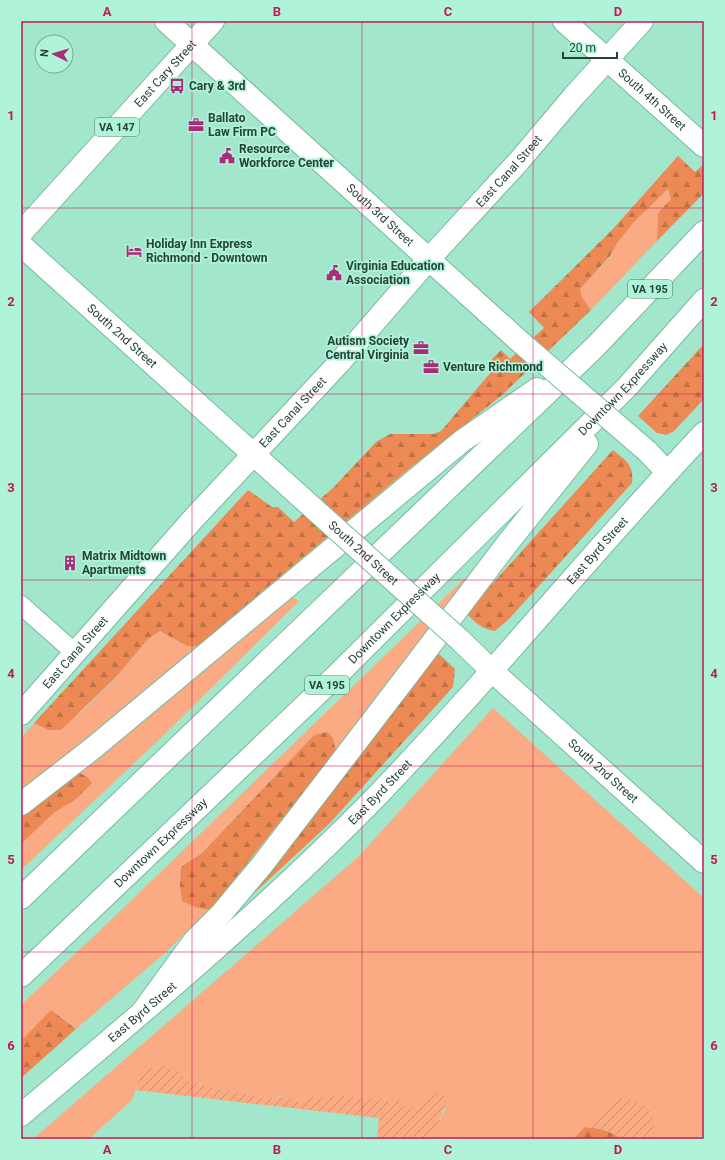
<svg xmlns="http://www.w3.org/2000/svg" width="725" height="1160" viewBox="0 0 725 1160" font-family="Roboto,sans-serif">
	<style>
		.grass { fill: #faab83 }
		.forest { fill: url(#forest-firs) }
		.garden { fill: url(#garden-furrows) }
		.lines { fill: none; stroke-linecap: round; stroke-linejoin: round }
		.minor-casing { stroke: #77baa0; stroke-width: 20 }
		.tertiary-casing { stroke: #77baa0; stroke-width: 24 }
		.secondary-casing { stroke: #77baa0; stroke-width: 24 }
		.primary-casing { stroke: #77baa0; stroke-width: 24 }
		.motorway-casing { stroke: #77baa0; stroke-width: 24 }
		.minor { stroke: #fff; stroke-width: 18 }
		.tertiary { stroke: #fff; stroke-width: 22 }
		.secondary { stroke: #fff; stroke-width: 22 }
		.primary { stroke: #fff; stroke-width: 22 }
		.motorway { stroke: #fff; stroke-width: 22 }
		.tertiary-bridge-casing { stroke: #77baa0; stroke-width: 24; stroke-linecap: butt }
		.tertiary-bridge { stroke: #fff; stroke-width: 22 }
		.grid { fill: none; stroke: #c2185b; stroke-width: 1; stroke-opacity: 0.55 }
		.labels { text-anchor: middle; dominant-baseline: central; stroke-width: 3.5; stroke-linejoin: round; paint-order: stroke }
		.shield { fill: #aff3d8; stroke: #507768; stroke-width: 1 }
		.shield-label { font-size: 11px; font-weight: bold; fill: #274238 }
		.street-label { font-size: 12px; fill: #274238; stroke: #aff3d8 }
		.poi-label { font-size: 12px; font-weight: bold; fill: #274238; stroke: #aff3d8; text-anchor: start }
		.neatline { fill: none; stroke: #c2185b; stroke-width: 1.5 }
		.grid-label { font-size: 13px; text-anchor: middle; font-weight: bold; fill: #c2185b }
	</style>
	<defs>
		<pattern id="forest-firs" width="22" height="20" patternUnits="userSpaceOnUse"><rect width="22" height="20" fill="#ed8954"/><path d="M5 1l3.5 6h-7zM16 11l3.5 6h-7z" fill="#c07247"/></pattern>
		<pattern id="garden-furrows" width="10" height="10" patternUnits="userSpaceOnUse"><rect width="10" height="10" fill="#faab83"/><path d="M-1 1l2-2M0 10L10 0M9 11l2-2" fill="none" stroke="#ca8d6c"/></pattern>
	</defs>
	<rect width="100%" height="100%" fill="#a2e6cb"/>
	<!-- grass -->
	<path class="grass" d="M668 189 671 199 658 213 657 241 591 310 582 297 580 289 610 257 618 242 633 223Z
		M492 552 380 691 336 751 333 738 314 735 202 853 181 867 198 908 210 910 165 953 76 1029 64 1020 25 1037 21 1041V1005L113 918Z
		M292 597 299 601 165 734 21 870V844L55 812 75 800 78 772Z
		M160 631 187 646H197L21 793V738L34 723 48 730 81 712 117 676 148 639Z
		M493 708 704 898V1134L694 1139H652L654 1136 624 1097 613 1100 573 1139H433L436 1128 446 1108 419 1107 414 1109H405L392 1103 377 1098 370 1099 308 1097 300 1102 280 1096 274 1099 233 1092 190 1082 178 1072 139 1077 133 1099 89 1139H33L358 857Z"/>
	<!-- forest -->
	<path class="forest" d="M678 156 695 172 704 164V193L657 241 658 213 671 199 668 189 633 223 618 242 610 256 580 289 582 297 591 310 501 396 410 468 197 646H187L160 631 148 639 117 676 61 730H48L34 723 248 490 272 507H278L294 522 333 488 376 442 390 434H434L441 431 492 371 487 364 501 350 510 359 544 328 529 312 612 230Z
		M704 344V399L674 431 666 435 657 433 638 416Z
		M613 450C626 461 634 464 632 483L509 619 495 631C481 629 476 623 466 613Z
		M438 653 455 669 453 687 330 823 252 895Z
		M327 732 333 738 336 751 210 910 198 908 182 901 180 885 181 867 202 853 314 735Z
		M78 772 87 777 92 783 75 800 55 812 21 844V815Z
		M51 1010 76 1029 21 1078V1041Z
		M585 1127C599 1128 607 1130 620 1137L619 1139H573Z"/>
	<!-- garden -->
	<path class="garden" d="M165 1066 178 1072 190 1082 233 1092 274 1099C284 1094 290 1099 300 1102L308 1097 348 1096 370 1099 377 1098 392 1103 399 1100 405 1109H414L419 1107 424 1096 434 1092 446 1096C445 1113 437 1123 433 1139H377L379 1118 135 1090C141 1071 144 1069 165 1066Z
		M624 1097C639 1102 654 1109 654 1126 654 1131 655 1135 652 1139H621L608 1131 598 1128 585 1127 613 1100Z"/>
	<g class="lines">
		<defs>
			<path id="minor" d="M21 605 75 653"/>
			<g id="tertiary">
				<path id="s1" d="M166 21 518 340"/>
				<path id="s2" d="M564 21 704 146"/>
				<path id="s3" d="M21 245 303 499"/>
				<path d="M647 451 667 472"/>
				<path id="s4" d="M460 640 491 670 704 862"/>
			</g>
			<g id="secondary">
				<path id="s5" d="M21 714 194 518 339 363 429 259 519 161 574 96 642 21"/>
				<path id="s6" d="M21 1115C141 1014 262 913 372 801 487 682 591 553 704 433"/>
			</g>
			<g id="primary">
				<path id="s7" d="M21 233 213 21"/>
			</g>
			<g id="motorway">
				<path d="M21 804 92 749 462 441 537 389"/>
				<path d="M21 898 596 346 704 232"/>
				<path id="s8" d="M21 976 338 674 627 387 704 300"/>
				<path d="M143 1011 194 941 221 914 262 865 413 668 510 540 587 444"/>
			</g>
		</defs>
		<!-- minor casing -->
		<use href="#minor" class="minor-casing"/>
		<!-- tertiary casing -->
		<use href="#tertiary" class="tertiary-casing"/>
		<!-- secondary casing -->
		<use href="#secondary" class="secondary-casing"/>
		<!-- primary casing -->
		<use href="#primary" class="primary-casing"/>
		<!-- motorway casing -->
		<use href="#motorway" class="motorway-casing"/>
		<!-- minor -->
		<use href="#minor" class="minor"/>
		<!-- tertiary -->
		<use href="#tertiary" class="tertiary"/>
		<!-- secondary -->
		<use href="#secondary" class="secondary"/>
		<!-- primary -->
		<use href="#primary" class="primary"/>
		<!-- motorway -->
		<use href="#motorway" class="motorway"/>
		<defs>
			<g id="tertiary-bridge">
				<path d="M518 340 647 451"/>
				<path id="s9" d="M303 499 460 640"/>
			</g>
		</defs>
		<!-- tertiary-bridge casing -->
		<use href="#tertiary-bridge" class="tertiary-bridge-casing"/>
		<!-- tertiary-bridge -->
		<use href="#tertiary-bridge" class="tertiary-bridge"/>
	</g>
	<!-- grid -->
	<path class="grid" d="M192 21V1139M362 21V1139M533 21V1139M21 208H704M21 394H704M21 580H704M21 766H704M21 952H704"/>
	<!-- icons -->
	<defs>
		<symbol id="bus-bare" viewBox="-9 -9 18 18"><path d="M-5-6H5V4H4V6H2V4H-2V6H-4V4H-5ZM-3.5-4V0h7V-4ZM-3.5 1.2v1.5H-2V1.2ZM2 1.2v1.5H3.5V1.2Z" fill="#ab2b79" stroke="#aff3d8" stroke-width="2.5" paint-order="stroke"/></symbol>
		<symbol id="office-bare" viewBox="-9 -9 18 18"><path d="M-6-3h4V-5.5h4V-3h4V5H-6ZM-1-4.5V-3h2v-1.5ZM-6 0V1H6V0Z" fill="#ab2b79" stroke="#aff3d8" stroke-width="2.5" paint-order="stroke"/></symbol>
		<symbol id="civic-bare" viewBox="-9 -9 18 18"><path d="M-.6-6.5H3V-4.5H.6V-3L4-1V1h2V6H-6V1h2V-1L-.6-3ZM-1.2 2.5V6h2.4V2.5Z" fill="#ab2b79" stroke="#aff3d8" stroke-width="2.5" paint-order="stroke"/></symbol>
		<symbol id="hotel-bare" viewBox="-9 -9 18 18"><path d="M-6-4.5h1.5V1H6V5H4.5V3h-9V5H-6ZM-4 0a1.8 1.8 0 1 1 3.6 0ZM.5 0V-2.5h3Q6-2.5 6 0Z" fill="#ab2b79" stroke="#aff3d8" stroke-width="2.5" paint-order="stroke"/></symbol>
		<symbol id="building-bare" viewBox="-9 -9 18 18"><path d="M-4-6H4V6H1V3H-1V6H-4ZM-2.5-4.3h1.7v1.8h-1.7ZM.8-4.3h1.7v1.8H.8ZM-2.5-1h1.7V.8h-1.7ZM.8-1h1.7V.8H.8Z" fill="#ab2b79" stroke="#aff3d8" stroke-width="2.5" paint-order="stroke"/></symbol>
	</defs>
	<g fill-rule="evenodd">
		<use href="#bus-bare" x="166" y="75" width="22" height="22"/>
		<use href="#office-bare" x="185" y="114" width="22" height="22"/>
		<use href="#civic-bare" x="216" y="145" width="22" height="22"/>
		<use href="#hotel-bare" x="123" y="240" width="22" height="22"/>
		<use href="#civic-bare" x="323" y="262" width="22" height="22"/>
		<use href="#office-bare" x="410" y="337" width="22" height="22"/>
		<use href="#office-bare" x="420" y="356" width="22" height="22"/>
		<use href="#building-bare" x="59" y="552" width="22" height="22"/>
	</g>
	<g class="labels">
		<!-- shield labels -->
		<g class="shield">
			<rect x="95" y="118" width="44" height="18" rx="3"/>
			<rect x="628" y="280" width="44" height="18" rx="3"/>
			<rect x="305" y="676" width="44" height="18" rx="3"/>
		</g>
		<g class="shield-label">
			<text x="117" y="127">VA 147</text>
			<text x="650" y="289">VA 195</text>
			<text x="327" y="685">VA 195</text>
		</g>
		<!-- street labels -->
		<g class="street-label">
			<text stroke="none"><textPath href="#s7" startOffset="215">East Cary Street</textPath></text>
			<text stroke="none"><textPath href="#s2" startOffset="118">South 4th Street</textPath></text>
			<text stroke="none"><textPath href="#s5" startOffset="730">East Canal Street</textPath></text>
			<text stroke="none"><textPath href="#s1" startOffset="289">South 3rd Street</textPath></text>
			<text stroke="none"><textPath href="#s3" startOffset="136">South 2nd Street</textPath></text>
			<text stroke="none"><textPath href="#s8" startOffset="841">Downtown Expressway</textPath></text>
			<text stroke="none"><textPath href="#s5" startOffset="406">East Canal Street</textPath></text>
			<text stroke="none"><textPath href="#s6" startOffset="808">East Byrd Street</textPath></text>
			<text stroke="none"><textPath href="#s9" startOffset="81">South 2nd Street</textPath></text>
			<text stroke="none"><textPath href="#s8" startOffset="517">Downtown Expressway</textPath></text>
			<text stroke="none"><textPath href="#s5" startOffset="82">East Canal Street</textPath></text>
			<text stroke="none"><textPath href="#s4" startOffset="194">South 2nd Street</textPath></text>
			<text stroke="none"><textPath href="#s6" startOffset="483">East Byrd Street</textPath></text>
			<text stroke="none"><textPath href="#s8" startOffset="193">Downtown Expressway</textPath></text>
			<text stroke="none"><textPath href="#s6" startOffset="159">East Byrd Street</textPath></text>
		</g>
		<!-- poi labels -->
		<g class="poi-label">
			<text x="189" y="86">Cary &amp; 3rd</text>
			<text x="208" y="118">Ballato<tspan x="208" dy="14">Law Firm PC</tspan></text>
			<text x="239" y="149">Resource<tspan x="239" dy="14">Workforce Center</tspan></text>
			<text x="146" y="244">Holiday Inn Express<tspan x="146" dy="14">Richmond - Downtown</tspan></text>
			<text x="346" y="266">Virginia Education<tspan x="346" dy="14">Association</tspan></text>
			<text x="409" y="341" text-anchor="end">Autism Society<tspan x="409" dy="14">Central Virginia</tspan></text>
			<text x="443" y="367">Venture Richmond</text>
			<text x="82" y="556">Matrix Midtown<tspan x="82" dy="14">Apartments</tspan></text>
		</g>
	</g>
	<!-- border -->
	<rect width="725" height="1160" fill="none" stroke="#aff3d8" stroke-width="44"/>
	<!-- north arrow -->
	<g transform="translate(54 54) rotate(275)"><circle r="19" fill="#aff3d8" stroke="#79ac98"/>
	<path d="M0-3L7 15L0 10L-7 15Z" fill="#ab2b79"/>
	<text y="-6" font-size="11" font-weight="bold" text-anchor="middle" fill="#274238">N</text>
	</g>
	<!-- scale -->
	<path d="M563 52v6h54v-6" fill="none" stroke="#274238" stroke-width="2"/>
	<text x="569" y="52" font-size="12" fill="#274238" stroke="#aff3d8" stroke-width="3" paint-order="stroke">20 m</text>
	<rect x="22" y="22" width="681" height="1116" class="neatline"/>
	<g class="grid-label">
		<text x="107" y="16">A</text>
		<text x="277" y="16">B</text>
		<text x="448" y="16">C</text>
		<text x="618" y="16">D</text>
		<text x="11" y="120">1</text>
		<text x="714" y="120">1</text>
		<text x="11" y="306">2</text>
		<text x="714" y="306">2</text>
		<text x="11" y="492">3</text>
		<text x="714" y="492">3</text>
		<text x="11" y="678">4</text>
		<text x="714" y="678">4</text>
		<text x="11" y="864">5</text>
		<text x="714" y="864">5</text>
		<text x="11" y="1050">6</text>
		<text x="714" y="1050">6</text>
		<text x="107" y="1154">A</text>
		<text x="277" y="1154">B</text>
		<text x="448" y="1154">C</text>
		<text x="618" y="1154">D</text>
	</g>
</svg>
